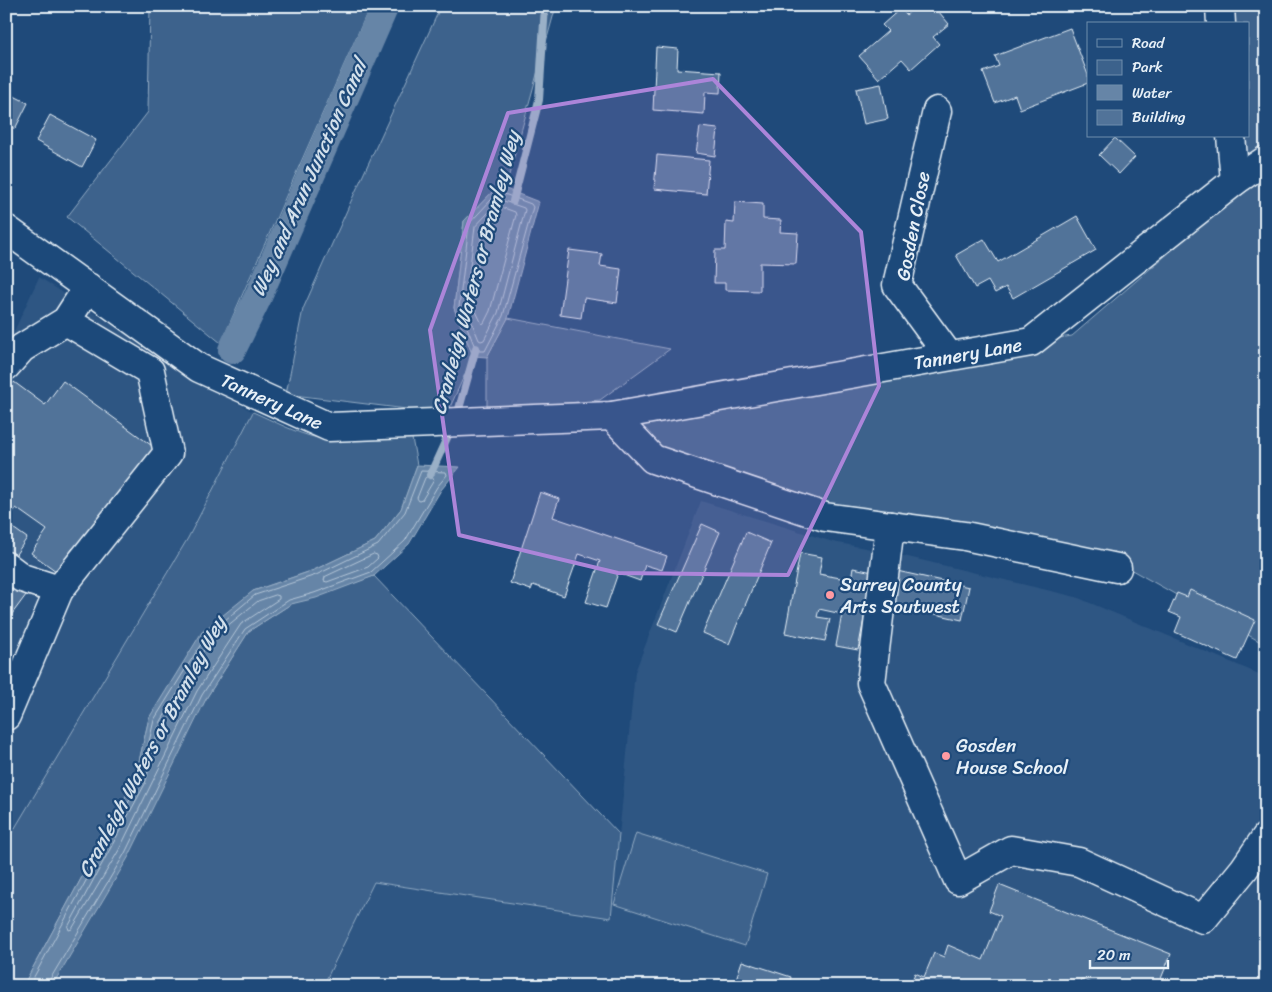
<svg xmlns="http://www.w3.org/2000/svg" width="1272" height="992" viewBox="0 0 1272 992" font-family="Sriracha,sans-serif">
	<style>
		.built { fill: #2e5683 }
		.green { fill: #3c628c; stroke: #92aac2 }
		.water { fill: #6685a7; stroke: #9ab0c7 }
		.lines { fill: none; stroke-linecap: round; stroke-linejoin: round }
		.shore { stroke: #b4c6d8; stroke-width: 1 }
		.stream { stroke: #9ab0c7; stroke-width: 8 }
		.canal { stroke: #6685a7; stroke-width: 28 }
		.building { fill: #517399; stroke: #e8f1f8 }
		.minor-casing { stroke: #e8f1f8; stroke-width: 31 }
		.minor { stroke: #1f4a7a; stroke-width: 28 }
		.marked { fill: #ac85d9; fill-opacity: 0.2; stroke: #ac85d9; stroke-width: 4; stroke-linejoin: round }
		.poi-dot { fill: #ff9aa2; stroke: #1f4a7a; stroke-width: 2 }
		.labels { text-anchor: middle; dominant-baseline: central; stroke-width: 4.5; stroke-linejoin: round; paint-order: stroke }
		.street-label { font-size: 19px; fill: #e8f1f8; stroke: #1f4a7a }
		.poi-label { font-size: 19px; fill: #e8f1f8; stroke: #1f4a7a; text-anchor: start }
		.water-label { font-size: 20px; font-style: italic; fill: #d4e1ec; stroke: #1f4a7a }
	</style>
	<rect width="100%" height="100%" fill="#1f4a7a"/>
	<filter id="ink" filterUnits="userSpaceOnUse"><feTurbulence type="fractalNoise" baseFrequency=".02" numOctaves="2"/><feDisplacementMap in="SourceGraphic" scale="10" xChannelSelector="R" yChannelSelector="G"/><feConvolveMatrix kernelMatrix="1 2 1 2 8 2 1 2 1" color-interpolation-filters="sRGB"/></filter>
	<g filter="url(#ink)">
		<!-- built -->
		<path class="built" d="M39 277 174 366 253 412 188 538 9 839 6 836V349Z
			M701 501 833 542 887 552 1076 597 1266 677V986H323L374 882 611 918 635 672Z"/>
		<!-- green -->
		<path class="green" d="M150 6H370L221 343 67 217 148 112Z
			M441 6H556L509 175 464 221 454 308 473 356 447 414 286 394 303 309 352 199Z
			M1232 6H1266V645L1096 550 862 526 646 467 603 409 1072 336 1242 190 1239 136H1248V24H1233Z
			M508 318 670 349 600 400 487 411V357Z
			M253 412C274 421 295 433 318 438 342 444 385 435 411 433L417 465 401 509 375 541 314 570 253 591 149 718 135 779 23 986H6V843L188 538Z
			M374 576 619 834 611 918 374 882 323 986H50L207 697 249 631 291 604Z
			M636 833 767 874 745 946 614 904Z"/>
		<!-- water -->
		<path class="water" d="M498 186 539 202 508 318 487 357 473 356 454 308 464 221Z
			M417 465 460 467 441 490 409 544 374 576 316 598 291 604 249 631 207 697 129 856 52 986H23L135 779 149 718 202 632 253 591 314 570 375 541 401 509Z"/>
		<g class="lines">
			<!-- shore -->
			<path class="shore" d="M499 192 531 204 533 207 503 316 485 351H478L476 350 459 307 469 224Z
				M501 200 524 208 525 210 498 313 484 340 481 341 479 340 465 306 475 227Z
				M504 208 515 212 516 215 490 311 484 323 482 324 473 305 482 230Z
				M427 477H432L434 480 422 500 419 501 417 498 425 478Z
				M374 554 377 555 378 558 368 567 327 582 324 581 325 577Z
				M276 595 279 596V599L241 624 197 691 119 850 72 929 69 930 68 927 145 784 160 723 210 640 258 601Z
				M29 986 140 781 154 720 206 636 255 595 316 575 378 545 405 512 421 471 446 472 447 475 437 487 405 541 371 572 314 593 289 600 245 629 202 695 125 853 49 981 48 986"/>
			<!-- stream -->
			<path class="stream" d="M513 201 539 100 545 6
				M457 416 476 348
				M430 475 451 429"/>
			<!-- canal -->
			<path class="canal" d="M232 350 258 297 385 6"/>
		</g>
		<!-- building -->
		<path class="building" d="M917 6H934L949 24 933 37 939 44 911 69 902 59 879 79 859 56 888 31 882 25 901 8 906 15Z
			M1070 28 1088 75V83L1020 109 1015 95 995 103 983 72 999 66 995 56Z
			M656 47 678 49 677 69 721 72 720 93 705 92 704 114 653 110Z
			M881 84 888 119 864 124 856 89Z
			M6 92 28 103 15 129 6 124Z
			M50 115 96 140 82 167 36 141Z
			M700 127 718 129 715 156 696 153Z
			M1115 138 1135 157 1119 174 1099 155Z
			M657 155 709 160 706 194 654 189Z
			M735 202 763 204V219L781 220 780 232 798 233 796 264 760 263V291L725 290V283H714L715 250H725L726 222 734 223Z
			M1077 216 1096 250 1013 298 1006 287 995 293 988 281 975 288 956 255 984 239 998 262Z
			M569 250 602 254 600 266 621 269 617 303 584 298 581 318 560 315Z
			M63 381 155 448 80 552 73 548 56 571 31 553 47 530 16 508 6 522V392L14 382 45 405Z
			M540 492 559 499 553 517 667 556 662 570 645 565 640 581 618 573 606 608 586 602 600 561 579 554 564 596 533 585 531 590 510 583Z
			M6 523 27 538 12 560 6 556Z
			M702 524 720 532 677 632 658 624Z
			M746 532 771 543 729 644 703 633Z
			M800 553 822 557 819 574 851 580 853 568 873 572 858 650 836 646 842 614 819 609 817 617 830 619 825 641 785 633Z
			M897 571 969 587 962 620 890 604Z
			M6 574 29 591 6 622Z
			M1190 590 1255 620 1237 660 1175 632 1181 617 1169 612 1177 593 1187 597Z
			M999 885 1171 954 1158 986H1098L1081 979 1079 986H910L915 973 924 977 934 953 944 957 948 945 983 960 1001 916 989 911Z
			M742 961 791 977 789 986H747L735 982Z"/>
		<g class="lines">
			<defs>
				<g id="minor">
					<path d="M1220 6 1221 24"/>
					<path d="M937 111 897 285 949 356"/>
					<path d="M1231 136 1235 181"/>
					<path id="s1" d="M6 229 199 368 329 427 435 423 612 416 1031 342 1235 181 1266 160"/>
					<path d="M6 366 22 348 66 321 88 287"/>
					<path d="M612 416 653 459 825 517 965 536 1117 568"/>
					<path d="M890 526 871 683 958 880 1011 850 1079 862 1203 919 1244 869 1266 837"/>
					<path d="M6 566 22 578 59 590 168 453 150 371 66 321"/>
					<path d="M6 716 59 590"/>
				</g>
			</defs>
			<!-- minor casing -->
			<use href="#minor" class="minor-casing"/>
			<!-- minor -->
			<use href="#minor" class="minor"/>
		</g>
	</g>
	<!-- marked area -->
	<path class="marked" d="M713 79 861 232 879 386 788 575 618 573 459 535 430 330 508 113Z"/>
	<!-- markers -->
	<g class="poi-dot">
		<circle cx="830" cy="595" r="5"/>
		<circle cx="946" cy="756" r="5"/>
	</g>
	<g class="labels">
		<!-- street labels -->
		<g class="street-label">
			<text transform="translate(913 226) rotate(-79)">Gosden Close</text>
			<text stroke="none"><textPath href="#s1" startOffset="1025">Tannery Lane</textPath></text>
			<text stroke="none"><textPath href="#s1" startOffset="318">Tannery Lane</textPath></text>
		</g>
		<!-- poi labels -->
		<g class="poi-label">
			<text x="840" y="584">Surrey County<tspan x="840" dy="22">Arts Soutwest</tspan></text>
			<text x="956" y="745">Gosden<tspan x="956" dy="22">House School</tspan></text>
		</g>
		<!-- water labels -->
		<g class="water-label">
			<text transform="translate(309 178) rotate(-66)">Wey and Arun Junction Canal</text>
			<text transform="translate(476 273) rotate(-75)">Cranleigh Waters or Bramley Wey</text>
			<text transform="translate(152 747) rotate(-62)">Cranleigh Waters or Bramley Wey</text>
		</g>
	</g>
	<!-- margin -->
	<rect width="1272" height="992" fill="none" stroke="#1f4a7a" stroke-width="25"/>
	<rect x="12" y="12" width="1247" height="967" fill="none" stroke="#e8f1f8" stroke-width="2" filter="url(#ink)"/>
	<!-- legend -->
	<rect x="1087" y="22" width="162" height="115" fill="#1f4a7a" stroke="#6f8dac"/>
	<rect x="1097" y="39" width="25" height="8" fill="#1f4a7a" stroke="#6f8dac"/>
	<text x="1132" y="48" font-size="15" fill="#e8f1f8">Road</text>
	<rect x="1097" y="60" width="25" height="15" fill="#3c628c" stroke="#6f8dac"/>
	<text x="1132" y="72" font-size="15" fill="#e8f1f8">Park</text>
	<rect x="1097" y="85" width="25" height="15" fill="#6685a7" stroke="#6f8dac"/>
	<text x="1132" y="98" font-size="15" fill="#e8f1f8">Water</text>
	<rect x="1097" y="110" width="25" height="15" fill="#517399" stroke="#6f8dac"/>
	<text x="1132" y="122" font-size="15" fill="#e8f1f8">Building</text>
	<!-- scale -->
	<path d="M1090 960v8h78v-8" fill="none" stroke="#e8f1f8" stroke-width="2.5"/>
	<text x="1097" y="960" font-size="15" fill="#e8f1f8" stroke="#1f4a7a" stroke-width="4" paint-order="stroke">20 m</text>
</svg>
